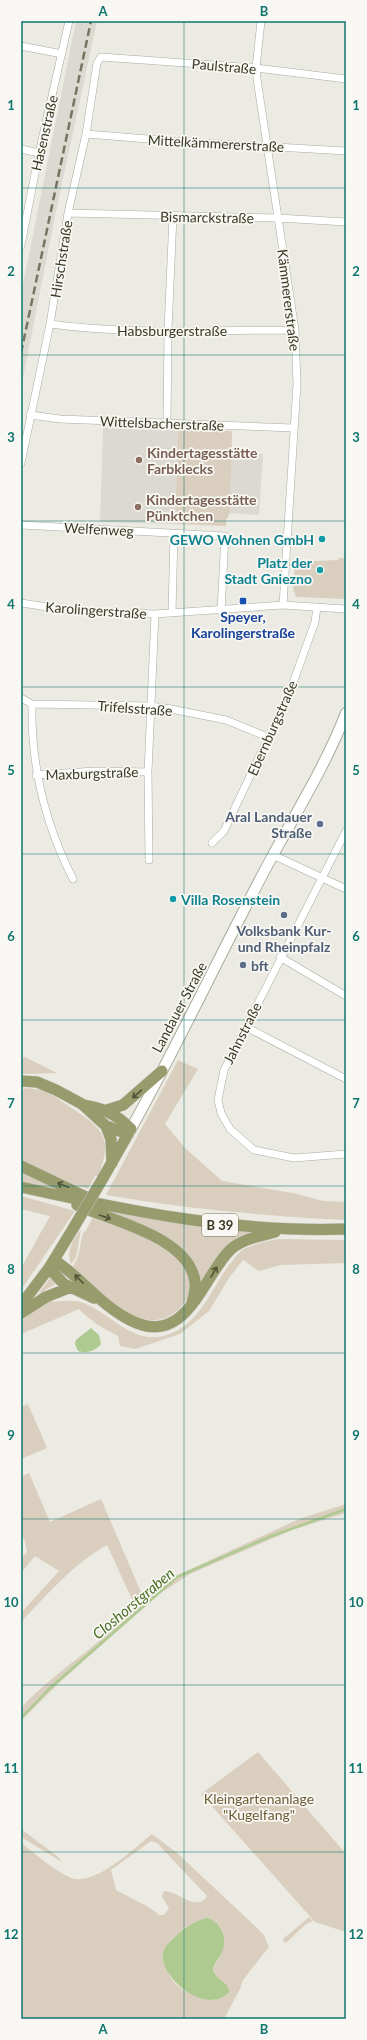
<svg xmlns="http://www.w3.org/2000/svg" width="367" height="2040" viewBox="0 0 367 2040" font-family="Lato,sans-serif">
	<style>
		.built { fill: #dbd9d1 }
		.green { fill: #dacfbe; fill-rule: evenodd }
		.water { fill: #afca91 }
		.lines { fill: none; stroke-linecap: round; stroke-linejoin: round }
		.stream { stroke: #afca91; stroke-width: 2.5 }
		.street-casing { stroke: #abab9f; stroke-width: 8 }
		.secondary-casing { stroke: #acac9a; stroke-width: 12 }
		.primary-casing { stroke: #c8c8c2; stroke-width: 12 }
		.street { stroke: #fff; stroke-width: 7 }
		.secondary { stroke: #fff; stroke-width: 10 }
		.primary { stroke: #989b6c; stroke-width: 11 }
		.rail { stroke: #74765f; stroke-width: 2.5; stroke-dasharray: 8 4; stroke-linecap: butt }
		.primary-bridge-casing { stroke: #c8c8c2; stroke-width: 12; stroke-linecap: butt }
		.primary-bridge { stroke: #989b6c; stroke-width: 11 }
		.oneway { stroke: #515237 }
		.grid { fill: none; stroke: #0f766e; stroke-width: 1; stroke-opacity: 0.55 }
		.education-dot { fill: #8d6e63; stroke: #f8f7f3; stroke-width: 1.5 }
		.culture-dot { fill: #0f9aa8; stroke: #f8f7f3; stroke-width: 1.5 }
		.transit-dot { fill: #1a4fb4; stroke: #f8f7f3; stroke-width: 1.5 }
		.service-dot { fill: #5c6f8a; stroke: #f8f7f3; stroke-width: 1.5 }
		.labels { text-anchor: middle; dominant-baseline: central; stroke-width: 3.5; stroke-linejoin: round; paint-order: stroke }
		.shield { fill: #f8f7f3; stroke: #727363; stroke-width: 1 }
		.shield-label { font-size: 13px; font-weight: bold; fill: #393a25 }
		.street-label { font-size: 14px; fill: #393a25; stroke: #f8f7f3 }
		.education-label { font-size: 14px; font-weight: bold; fill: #785e54; stroke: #f8f7f3; text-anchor: start }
		.culture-label { font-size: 14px; font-weight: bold; fill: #0d838f; stroke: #f8f7f3; text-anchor: end }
		.transit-label { font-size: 14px; font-weight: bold; fill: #164399; stroke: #f8f7f3 }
		.service-label { font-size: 14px; font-weight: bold; fill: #4e5e75; stroke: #f8f7f3; text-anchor: end }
		.park-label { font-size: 14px; fill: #6c5c33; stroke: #f8f7f3 }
		.water-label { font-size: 15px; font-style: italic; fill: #4b6f25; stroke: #f8f7f3 }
		.neatline { fill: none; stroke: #0f766e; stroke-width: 1.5 }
		.grid-label { font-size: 13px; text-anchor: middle; font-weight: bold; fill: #0f766e }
	</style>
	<rect width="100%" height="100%" fill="#ebeae3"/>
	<!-- built -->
	<path class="built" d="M76 21H97L55 216 21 388V294Z
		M103 427 178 429 175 524 100 522Z
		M231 453 263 454 259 515 230 513Z"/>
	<!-- green -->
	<path class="green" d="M178 429 232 431 230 513 226 520V526L175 524Z
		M339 558H346V599L296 597 293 589 295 562 338 560Z
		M25 1057 57 1073 21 1074V1058Z
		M178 1060 198 1069 165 1124 185 1148 222 1181 293 1193 323 1201 346 1202V1220C265 1216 186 1209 106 1195Z
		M26 1088 43 1090 50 1094C58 1098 65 1104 73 1109 104 1129 113 1139 98 1176H95L88 1189 66 1182 21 1161V1090Z
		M21 1171 65 1192 21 1182Z
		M21 1196 75 1211 21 1290V1268L50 1216 21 1209Z
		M103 1211 199 1227 255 1232 247 1236 201 1287 191 1262Z
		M93 1217C114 1225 161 1240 176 1256 180 1260 186 1267 188 1273 199 1300 169 1326 143 1319 127 1316 114 1303 101 1294 92 1287 78 1277 73 1266 81 1256 79 1243 84 1231L85 1232Z
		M81 1230 76 1258 71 1264C66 1253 73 1237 81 1230Z
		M278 1239 346 1240V1263L281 1265 259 1271 243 1260 229 1278 209 1311 180 1334 135 1349 120 1346 118 1336C104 1329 90 1321 79 1309L21 1334V1322L28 1314 52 1299 53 1302C62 1301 72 1300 80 1302 108 1310 130 1344 163 1336 198 1328 210 1291 229 1265 233 1261 236 1255 241 1251 250 1245 267 1241 278 1239Z
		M50 1278 58 1283 45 1290 46 1293 36 1297Z
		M28 1404 47 1448 21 1459V1407Z
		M29 1473 50 1522 101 1499 141 1592 299 1519 346 1504V1513L292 1530 190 1574 158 1595 61 1681 21 1721V1708C56 1670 102 1645 135 1606L107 1545C73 1564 48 1594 21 1622V1613L59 1571 35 1556 21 1573V1559L27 1552 25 1542 21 1531V1477Z
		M258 1752 346 1854V1932L315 1922 201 1794Z
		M21 1829 57 1856 62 1862 21 1837Z
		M152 1834 177 1853 255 1926 264 1935 269 1947 243 1980 240 1989 224 2019H21V1843C36 1854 52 1869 69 1877 93 1889 134 1848 152 1834ZM151 1841 157 1843 207 1896C196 1913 179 1891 164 1891L162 1896 169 1909 163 1915H159C153 1908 127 1896 116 1890L111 1870ZM184 1929 220 1957 213 1968 216 1977V2000C198 1999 171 1989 167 1968 166 1961 166 1953 166 1946Z
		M309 1917 313 1921 306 1924 287 1942 284 1943 283 1939Z"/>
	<!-- water -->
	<path class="water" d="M91 1328 99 1335 101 1344C96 1351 86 1354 78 1351L75 1344 76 1340Z
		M206 1918C217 1919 226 1933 224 1945 223 1954 216 1961 213 1968 214 1980 229 1981 229 1992 205 2019 149 1970 166 1946 169 1942 174 1938 177 1935 186 1927 194 1922 206 1918Z"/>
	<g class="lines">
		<!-- stream -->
		<path class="stream" d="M21 1718 49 1689 177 1577 269 1537 346 1509"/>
		<defs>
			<path id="street" d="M261 21 256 68 257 79 295 330 297 384 283 605
				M21 46 62 54
				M86 134 185 142 346 151
				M21 149 39 153
				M68 213 278 218 346 222
				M21 245 39 153 69 21
				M50 324C131 335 214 330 295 330
				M30 415 60 419 293 428
				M167 423 168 330 173 216
				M21 463 50 324 68 213 86 134 97 63 101 57 256 68 346 79
				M21 525 225 536 221 611
				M21 603 75 611 155 614 283 605 346 609
				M172 613 174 534
				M21 698 32 704 151 706 171 709 226 720 270 738
				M32 704C31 765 45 824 73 879
				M36 775 95 771 148 772
				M346 831 224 1070 218 1100 221 1113 230 1129 254 1150 294 1158 346 1154
				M212 843 224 831 289 694 315 622 317 607
				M273 855 346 889
				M149 860 148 772 155 614
				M280 957 346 996
				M246 1027 346 1079"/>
			<path id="secondary" d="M128 1134C180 1042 223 947 273 855 299 808 327 762 346 713"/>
			<path id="primary" d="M21 1081 37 1082 56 1090 82 1104 106 1126 128 1134 103 1178
				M83 1105C103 1108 116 1114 131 1129
				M107 1110 123 1105 162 1071
				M106 1126 111 1139 112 1163
				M21 1166 88 1198
				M21 1187C128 1211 236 1233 346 1229
				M77 1205C111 1221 190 1237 195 1282 196 1289 194 1296 192 1303
				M54 1260C82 1278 100 1305 130 1320 186 1349 202 1278 230 1250 242 1239 260 1236 275 1232
				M49 1268 64 1284 94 1298
				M21 1305 49 1268 74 1227
				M21 1313 46 1297 71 1287"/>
		</defs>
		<!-- street casing -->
		<use href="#street" class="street-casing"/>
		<!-- secondary casing -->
		<use href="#secondary" class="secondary-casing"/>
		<!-- primary casing -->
		<use href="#primary" class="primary-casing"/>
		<!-- street -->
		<use href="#street" class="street"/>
		<!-- secondary -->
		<use href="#secondary" class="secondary"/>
		<!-- primary -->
		<use href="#primary" class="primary"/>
		<!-- rail -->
		<path class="rail" d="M21 353 91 21"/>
		<defs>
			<path id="primary-bridge" d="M74 1227 103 1178"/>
		</defs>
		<!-- primary-bridge casing -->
		<use href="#primary-bridge" class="primary-bridge-casing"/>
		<!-- primary-bridge -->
		<use href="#primary-bridge" class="primary-bridge"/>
	</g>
	<!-- one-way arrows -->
	<defs><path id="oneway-shaft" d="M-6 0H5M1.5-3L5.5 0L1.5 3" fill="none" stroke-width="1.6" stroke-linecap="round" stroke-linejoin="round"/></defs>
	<g class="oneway">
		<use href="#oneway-shaft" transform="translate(137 1094) rotate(139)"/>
		<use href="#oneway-shaft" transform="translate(63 1185) rotate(-158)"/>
		<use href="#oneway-shaft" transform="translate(105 1217) rotate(19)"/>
		<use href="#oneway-shaft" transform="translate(214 1272) rotate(-59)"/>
		<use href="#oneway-shaft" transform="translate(79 1279) rotate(-135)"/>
	</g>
	<!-- grid -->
	<path class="grid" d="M184 21V2019M21 188H346M21 355H346M21 521H346M21 687H346M21 854H346M21 1020H346M21 1186H346M21 1353H346M21 1519H346M21 1685H346M21 1852H346"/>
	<!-- markers -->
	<g class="education-dot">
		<circle cx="139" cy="460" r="4"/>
		<circle cx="138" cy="507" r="4"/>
	</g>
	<g class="culture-dot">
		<circle cx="322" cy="539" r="4"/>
		<circle cx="320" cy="570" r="4"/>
		<circle cx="173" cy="899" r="4"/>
	</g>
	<rect class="transit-dot" x="239" y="597" width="8" height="8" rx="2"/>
	<g class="service-dot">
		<circle cx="320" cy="824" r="4"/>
		<circle cx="284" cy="915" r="4"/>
		<circle cx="243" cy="965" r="4"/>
	</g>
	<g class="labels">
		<!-- shield labels -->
		<rect class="shield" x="202" y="1214" width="36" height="22" rx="3"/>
		<g class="shield-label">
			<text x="220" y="1225">B 39</text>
		</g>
		<!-- street labels -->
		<g class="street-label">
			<text transform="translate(224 66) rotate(5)">Paulstraße</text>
			<text transform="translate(44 133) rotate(-77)">Hasenstraße</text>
			<text transform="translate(216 143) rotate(3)">Mittelkämmererstraße</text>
			<text transform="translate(207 217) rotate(1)">Bismarckstraße</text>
			<text transform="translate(61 259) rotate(-81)">Hirschstraße</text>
			<text transform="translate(289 300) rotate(83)">Kämmererstraße</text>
			<text x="172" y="330">Habsburgerstraße</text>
			<text transform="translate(162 423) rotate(2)">Wittelsbacherstraße</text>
			<text transform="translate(99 529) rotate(3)">Welfenweg</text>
			<text transform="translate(96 610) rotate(4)">Karolingerstraße</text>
			<text transform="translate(135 708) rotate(4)">Trifelsstraße</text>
			<text transform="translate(272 728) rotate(-66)">Ebernburgstraße</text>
			<text transform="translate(92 773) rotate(-2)">Maxburgstraße</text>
			<text transform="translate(179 1007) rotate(-62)">Landauer Straße</text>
			<text transform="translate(242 1033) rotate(-63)">Jahnstraße</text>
		</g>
		<!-- education labels -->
		<g class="education-label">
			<text x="147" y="452">Kindertagesstätte<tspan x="147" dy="16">Farbklecks</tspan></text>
			<text x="146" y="499">Kindertagesstätte<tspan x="146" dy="16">Pünktchen</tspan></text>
		</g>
		<!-- culture labels -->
		<g class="culture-label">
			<text x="314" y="539">GEWO Wohnen GmbH</text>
			<text x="312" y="562">Platz der<tspan x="312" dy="16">Stadt Gniezno</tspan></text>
			<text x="181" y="899" text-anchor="start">Villa Rosenstein</text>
		</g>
		<!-- transit labels -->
		<g class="transit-label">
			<text x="243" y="616">Speyer,<tspan x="243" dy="16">Karolingerstraße</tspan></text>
		</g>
		<!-- service labels -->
		<g class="service-label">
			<text x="312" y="816">Aral Landauer<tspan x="312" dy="16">Straße</tspan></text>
			<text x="284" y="930" text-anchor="middle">Volksbank Kur-<tspan x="284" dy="16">und Rheinpfalz</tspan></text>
			<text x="251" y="965" text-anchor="start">bft</text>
		</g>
		<!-- park labels -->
		<g class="park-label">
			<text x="259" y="1798">Kleingartenanlage<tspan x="259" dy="16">"Kugelfang"</tspan></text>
		</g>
		<!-- water labels -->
		<g class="water-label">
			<text transform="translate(133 1603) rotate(-40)">Closhorstgraben</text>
		</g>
	</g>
	<!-- border -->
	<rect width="367" height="2040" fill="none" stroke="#f8f7f3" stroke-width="44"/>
	<rect x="22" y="22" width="323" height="1996" class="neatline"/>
	<g class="grid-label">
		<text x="103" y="16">A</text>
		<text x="264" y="16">B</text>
		<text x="11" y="110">1</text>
		<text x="356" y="110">1</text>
		<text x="11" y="276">2</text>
		<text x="356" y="276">2</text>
		<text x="11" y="442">3</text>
		<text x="356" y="442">3</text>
		<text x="11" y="609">4</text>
		<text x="356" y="609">4</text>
		<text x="11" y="775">5</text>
		<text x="356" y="775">5</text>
		<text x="11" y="941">6</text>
		<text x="356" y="941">6</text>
		<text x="11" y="1108">7</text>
		<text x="356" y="1108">7</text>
		<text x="11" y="1274">8</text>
		<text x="356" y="1274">8</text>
		<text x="11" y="1440">9</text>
		<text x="356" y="1440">9</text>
		<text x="11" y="1607">10</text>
		<text x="356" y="1607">10</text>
		<text x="11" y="1773">11</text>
		<text x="356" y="1773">11</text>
		<text x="11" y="1939">12</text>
		<text x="356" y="1939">12</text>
		<text x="103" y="2034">A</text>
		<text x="264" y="2034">B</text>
	</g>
</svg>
